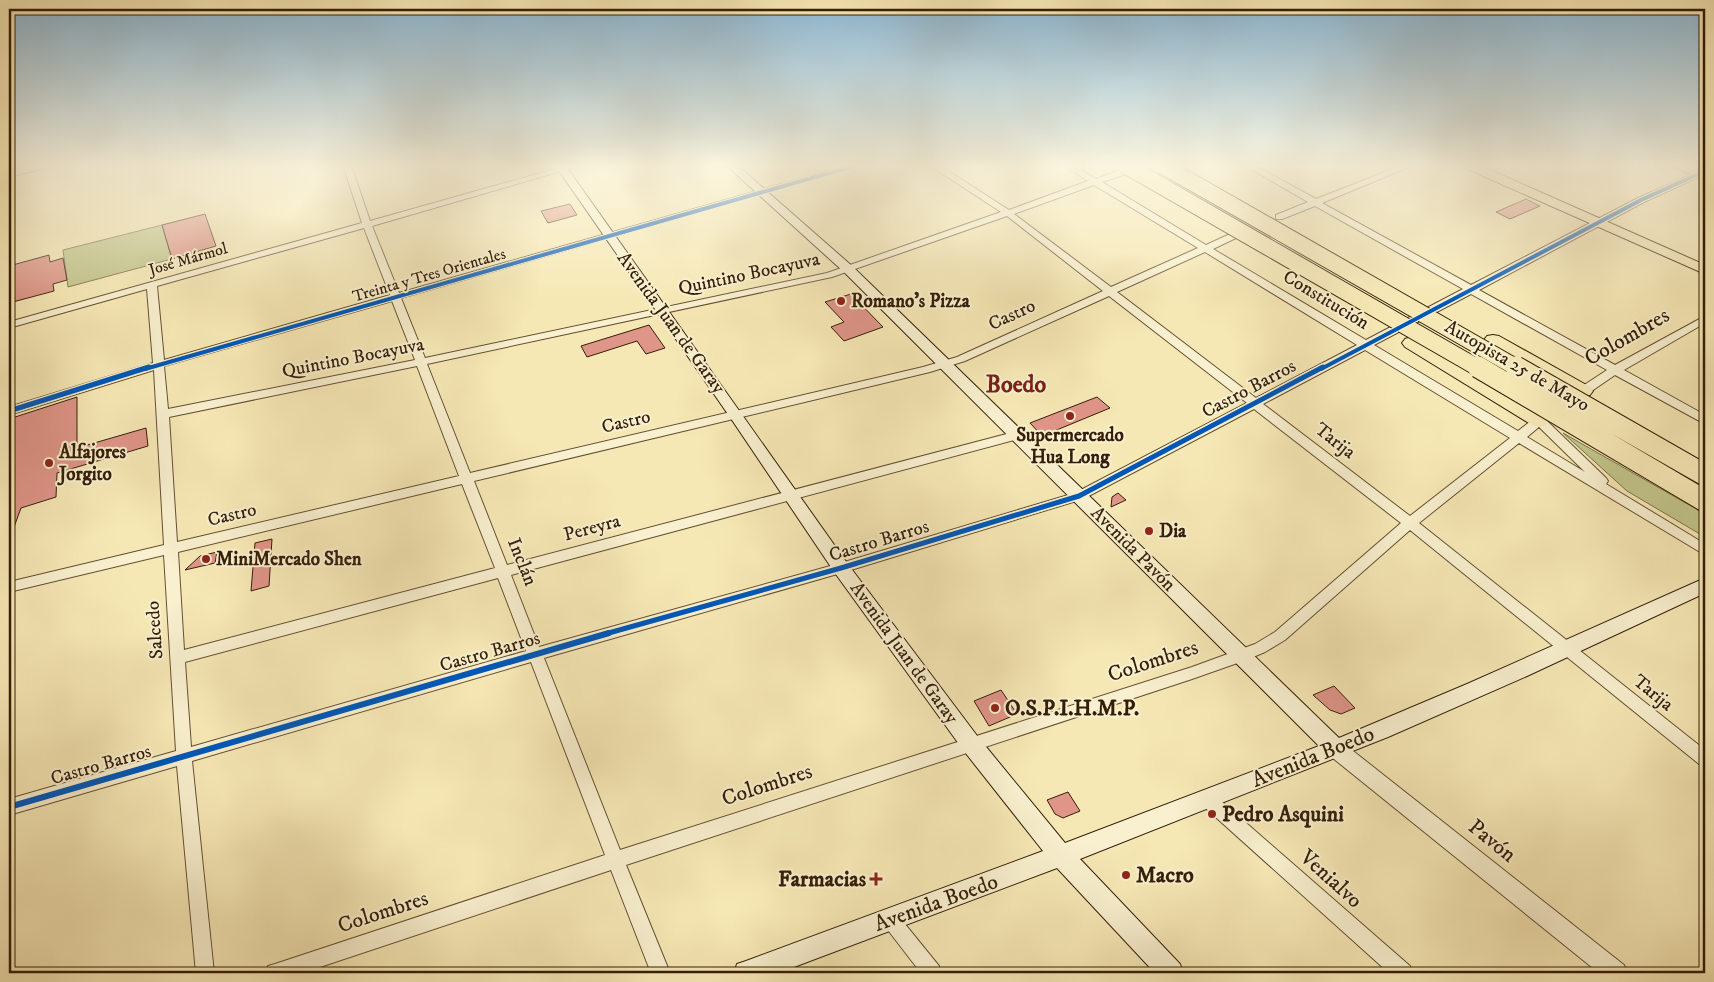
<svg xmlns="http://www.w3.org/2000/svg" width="1714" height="982" viewBox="0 0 1714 982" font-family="'IM FELL DW Pica',serif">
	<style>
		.green { fill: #c1c58a; stroke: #7a7249 }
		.building { fill: #e09589; stroke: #341e08 }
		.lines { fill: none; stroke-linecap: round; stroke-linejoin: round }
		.minor-casing { stroke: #645033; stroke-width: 2 }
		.tertiary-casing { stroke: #645033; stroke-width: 2 }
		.secondary-casing { stroke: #341e08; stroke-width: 2 }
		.primary-casing { stroke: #341e08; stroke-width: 2 }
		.motorway-casing { stroke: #341e08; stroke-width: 2 }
		.minor { fill: #f9f0cf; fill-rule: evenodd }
		.tertiary { fill: #f9f0cf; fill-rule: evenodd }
		.secondary { fill: #f9f0cf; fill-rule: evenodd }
		.primary { fill: #f6e8b5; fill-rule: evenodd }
		.motorway { fill: #f6e8b5; fill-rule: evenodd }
		.motorway-bridge-far1-casing { stroke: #341e08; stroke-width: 18; stroke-linecap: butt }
		.motorway-bridge-casing { stroke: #341e08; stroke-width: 23; stroke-linecap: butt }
		.motorway-bridge-far1 { stroke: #f6e8b5; stroke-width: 16 }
		.motorway-bridge { stroke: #f6e8b5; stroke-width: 21 }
		.cycleway-far2-casing { stroke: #f9f0cf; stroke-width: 6 }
		.cycleway-far1-casing { stroke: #f9f0cf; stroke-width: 8 }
		.cycleway-casing { stroke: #f9f0cf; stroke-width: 9 }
		.cycleway-far2 { stroke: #0057b8; stroke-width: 4 }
		.cycleway-far1 { stroke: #0057b8; stroke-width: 5 }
		.cycleway { stroke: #0057b8; stroke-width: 6 }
		.poi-dot { fill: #8f2418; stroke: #f9f0cf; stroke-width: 2 }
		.labels { text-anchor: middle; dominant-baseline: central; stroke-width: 4; stroke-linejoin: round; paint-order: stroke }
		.far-street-label { font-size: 16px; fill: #341e08; stroke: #f9f0cf }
		.street-label { font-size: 19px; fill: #341e08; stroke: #f9f0cf }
		.poi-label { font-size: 19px; font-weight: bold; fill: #341e08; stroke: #f9f0cf; text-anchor: start }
		.near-street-label { font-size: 22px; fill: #341e08; stroke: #f9f0cf }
		.near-poi-label { font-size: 22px; font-weight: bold; fill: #341e08; stroke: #f9f0cf; text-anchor: start }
		.district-label { font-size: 24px; font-weight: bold; fill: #7a1f14; stroke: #f9f0cf }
	</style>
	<rect width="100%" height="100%" fill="#f6e8b5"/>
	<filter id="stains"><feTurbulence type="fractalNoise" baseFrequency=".004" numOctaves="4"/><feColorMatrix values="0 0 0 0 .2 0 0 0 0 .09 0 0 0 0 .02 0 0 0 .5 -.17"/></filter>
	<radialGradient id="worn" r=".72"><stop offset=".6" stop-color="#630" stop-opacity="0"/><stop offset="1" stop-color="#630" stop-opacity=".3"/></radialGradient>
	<!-- green -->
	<path class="green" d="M162 225 172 259 68 287 63 250Z
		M1563 433 1705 514V537L1627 491Z"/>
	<!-- building -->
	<path class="building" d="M1526 199 1540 206 1510 219 1496 212Z
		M570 204 577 215 548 223 541 211Z
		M205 214 216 246 172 259 162 225Z
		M49 255 50 262 63 258 67 280 53 284 54 291 9 303V266Z
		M851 294 883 327 844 341 831 327 844 322 825 302Z
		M649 325 665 348 646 354 637 341 587 357 581 346Z
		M77 397V448L146 428 148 446 57 473 56 497 21 508 10 538H9V419Z
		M1097 397 1110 408 1042 436 1030 423Z
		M1118 493 1126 500 1111 507 1112 497Z
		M272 539 269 586 251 591 255 543Z
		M217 552 215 563 185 570 200 556Z
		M1334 686 1355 708 1341 714 1330 710 1313 695Z
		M1001 690 1017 714 989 726 974 701Z
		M1068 792 1080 811 1063 818 1055 814 1047 800Z"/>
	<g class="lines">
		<defs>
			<path id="minor" d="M343 165H351L370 221 569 165H582L372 226 399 293 848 165H861L401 298 425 358 827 273 1001 212 929 165H939L1009 210 1088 181 1063 165H1073L1096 179 1123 169H1129V173L1102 182 1206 245 1230 234H1236V238L1213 249 1366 340 1463 289 1315 206 1282 219H1276V215L1308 202 1244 165H1254L1316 199 1403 165H1414L1322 203 1471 285 1638 198 1705 169V174L1644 202 1479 290 1615 365 1705 316V323L1624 370 1705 415V424L1615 375 1580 399H1572L1570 396 1572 393 1607 370 1471 294 1374 345 1518 431 1541 413H1549L1551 416 1547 421 1606 478 1608 481 1606 484 1705 544V555L1519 443 1419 523 1705 750V766L1699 764 1410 530 1285 640 1265 652 1246 660 1192 679 626 865 670 973H651L611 870 302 973H266L268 966 275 964 605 855 531 662 192 761 214 973H196L177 766 9 815V799L176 751 164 555 9 592V582L164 545 154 370 9 415V407L153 363 147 289 9 328V322L362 223ZM1094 185 1198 248 1111 287 1014 214ZM1007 216 1103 291 957 357 923 367 470 473 427 364 832 277ZM364 228 390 295 164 360 157 286ZM1205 252 1357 345 1256 398 1117 292ZM1109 296 1247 403 1075 493 841 563 539 647 511 575 1018 439 1024 435 1018 431 507 565 474 481 930 372 965 361ZM392 301 415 360 168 409 164 366ZM1365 350 1510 438 1410 516 1263 404ZM417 366 459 476 177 542 169 417ZM1254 409 1401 523 1275 632 1255 644 1192 667 620 850 544 658 841 573 1083 499ZM1539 427 1585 472 1527 437ZM462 484 495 568 184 650 178 552ZM498 578 526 651 191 747 185 662Z
				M1207 791 1213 794 1410 966 1412 973H1389L1201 804 1199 799 1201 794Z
				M890 910 896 913 939 966 941 973H921L884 925 881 919 884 913Z"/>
			<path id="tertiary" d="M1336 740 1343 743 1624 965 1627 973H1599L1329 755 1327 749 1329 743Z"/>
			<path id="secondary" d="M33 165H52L51 167 9 177V171Z
				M555 165H565L847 563 978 737 1065 843 1319 746 844 272 726 165H737L852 266 1339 738 1467 684 1705 578V593L1527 676 1388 737 1080 859 1180 964 1183 973H1155L1057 868 778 973H734L737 964 746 961 1043 851 964 751 835 573 732 420Z
				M1671 165H1685L1705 174V181Z"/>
			<path id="primary" d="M1463 165H1479L1705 265V274L1465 168Z"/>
			<path id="motorway" d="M1493 335 1499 336 1590 387 1593 391 1590 395 1583 397 1576 395 1487 344 1484 340 1487 336Z
				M1411 337 1417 339 1546 415 1549 420 1546 425 1539 427 1532 425 1405 347 1402 343 1405 339Z"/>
		</defs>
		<!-- minor casing -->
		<use href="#minor" class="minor-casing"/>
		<!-- tertiary casing -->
		<use href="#tertiary" class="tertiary-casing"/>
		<!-- secondary casing -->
		<use href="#secondary" class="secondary-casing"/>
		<!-- primary casing -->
		<use href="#primary" class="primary-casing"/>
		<!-- motorway casing -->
		<use href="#motorway" class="motorway-casing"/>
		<!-- minor -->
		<use href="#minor" class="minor"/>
		<!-- tertiary -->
		<use href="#tertiary" class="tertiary"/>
		<!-- secondary -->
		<use href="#secondary" class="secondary"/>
		<!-- primary -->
		<use href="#primary" class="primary"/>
		<!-- motorway -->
		<use href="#motorway" class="motorway"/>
		<defs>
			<path id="motorway-bridge-far1" d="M1125 165 1480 369
				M1162 165 1519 369"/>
			<path id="motorway-bridge" d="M1478 367 1705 501
				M1516 367 1705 475"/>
		</defs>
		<!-- motorway-bridge-far1 casing -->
		<use href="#motorway-bridge-far1" class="motorway-bridge-far1-casing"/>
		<!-- motorway-bridge casing -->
		<use href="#motorway-bridge" class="motorway-bridge-casing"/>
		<!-- motorway-bridge-far1 -->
		<use href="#motorway-bridge-far1" class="motorway-bridge-far1"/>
		<!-- motorway-bridge -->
		<use href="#motorway-bridge" class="motorway-bridge"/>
		<defs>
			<path id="cycleway-far2" d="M145 369 857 165
				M1321 369 1641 200 1705 171"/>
			<path id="cycleway-far1" d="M9 411 149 367
				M605 634 841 568 1079 496 1323 367"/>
			<path id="cycleway" d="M9 807 609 633"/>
		</defs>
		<!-- cycleway-far2 casing -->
		<use href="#cycleway-far2" class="cycleway-far2-casing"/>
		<!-- cycleway-far1 casing -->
		<use href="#cycleway-far1" class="cycleway-far1-casing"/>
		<!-- cycleway casing -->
		<use href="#cycleway" class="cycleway-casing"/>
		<!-- cycleway-far2 -->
		<use href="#cycleway-far2" class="cycleway-far2"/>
		<!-- cycleway-far1 -->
		<use href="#cycleway-far1" class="cycleway-far1"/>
		<!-- cycleway -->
		<use href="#cycleway" class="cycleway"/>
	</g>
	<!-- sky -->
	<linearGradient id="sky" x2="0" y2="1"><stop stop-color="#8cb8d5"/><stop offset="0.55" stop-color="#fbf5de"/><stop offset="1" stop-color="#fbf5de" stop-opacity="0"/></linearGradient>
	<rect width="1714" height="302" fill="url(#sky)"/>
	<!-- markers -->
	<g class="poi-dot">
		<circle cx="841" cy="301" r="5"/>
		<circle cx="1070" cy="416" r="5"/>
		<circle cx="49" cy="463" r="5"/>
		<circle cx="1149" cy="531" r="5"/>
		<circle cx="206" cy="559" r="5"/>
		<circle cx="995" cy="708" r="5"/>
		<circle cx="1212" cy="814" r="5"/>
		<circle cx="1126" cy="875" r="5"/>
		<path d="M873.5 871.5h5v5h5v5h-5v5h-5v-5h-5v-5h5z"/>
	</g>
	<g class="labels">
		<!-- far-street labels -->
		<g class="far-street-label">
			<text transform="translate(188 259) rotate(-16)">José Mármol</text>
			<text transform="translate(429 275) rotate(-16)">Treinta y Tres Orientales</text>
		</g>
		<!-- street labels -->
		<g class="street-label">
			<text transform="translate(749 274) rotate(-12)">Quintino Bocayuva</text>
			<text transform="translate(1326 300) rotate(31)">Constitución</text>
			<text transform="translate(1012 315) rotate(-25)">Castro</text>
			<text transform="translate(671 323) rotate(54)">Avenida Juan de Garay</text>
			<text transform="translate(353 358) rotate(-11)">Quintino Bocayuva</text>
			<text transform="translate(1517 366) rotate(30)">Autopista 25 de Mayo</text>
			<text transform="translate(1249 389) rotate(-28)">Castro Barros</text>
			<text transform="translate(626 422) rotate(-13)">Castro</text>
			<text transform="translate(1335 441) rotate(38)">Tarija</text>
			<text transform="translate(232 515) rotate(-13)">Castro</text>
			<text transform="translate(592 528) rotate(-15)">Pereyra</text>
			<text transform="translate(879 541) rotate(-17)">Castro Barros</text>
			<text transform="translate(1133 549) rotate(45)">Avenida Pavón</text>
			<text transform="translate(522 562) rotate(68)">Inclán</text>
			<text transform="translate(155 630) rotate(-94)">Salcedo</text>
			<text transform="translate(490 652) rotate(-16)">Castro Barros</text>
			<text transform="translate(904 653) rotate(54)">Avenida Juan de Garay</text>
			<text transform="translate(1653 693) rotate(39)">Tarija</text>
			<text transform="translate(101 765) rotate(-16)">Castro Barros</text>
		</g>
		<!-- poi labels -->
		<g class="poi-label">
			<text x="851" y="301">Romano's Pizza</text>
			<text x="1070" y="435" text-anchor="middle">Supermercado<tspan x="1070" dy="22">Hua Long</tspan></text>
			<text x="59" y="452">Alfajores<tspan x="59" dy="22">Jorgito</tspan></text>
			<text x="1159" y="531">Dia</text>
			<text x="216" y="559">MiniMercado Shen</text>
		</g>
		<!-- near-street labels -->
		<g class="near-street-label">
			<text transform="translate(1627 337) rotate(-30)">Colombres</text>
			<text transform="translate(1153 661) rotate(-18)">Colombres</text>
			<text transform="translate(1313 757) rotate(-22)">Avenida Boedo</text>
			<text transform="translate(767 785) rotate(-18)">Colombres</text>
			<text transform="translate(1492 841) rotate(39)">Pavón</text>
			<text transform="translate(1331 879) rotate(42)">Venialvo</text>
			<text transform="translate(936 903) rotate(-20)">Avenida Boedo</text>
			<text transform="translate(383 912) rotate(-18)">Colombres</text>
		</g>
		<!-- near-poi labels -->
		<g class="near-poi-label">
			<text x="1005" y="708">O.S.P.I.H.M.P.</text>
			<text x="1222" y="814">Pedro Asquini</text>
			<text x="1136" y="875">Macro</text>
			<text x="866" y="879" text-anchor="end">Farmacias</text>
		</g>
		<!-- district labels -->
		<g class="district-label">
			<text x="1016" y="385">Boedo</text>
		</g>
	</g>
	<!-- margin -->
	<rect width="1714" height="982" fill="none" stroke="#f6e8b5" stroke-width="30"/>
	<rect x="10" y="10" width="1694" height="962" fill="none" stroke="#341e08" stroke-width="2.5"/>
	<rect x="15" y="15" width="1684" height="952" fill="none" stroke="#341e08"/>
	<rect width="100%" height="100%" filter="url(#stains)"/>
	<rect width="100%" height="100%" fill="url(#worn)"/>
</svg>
